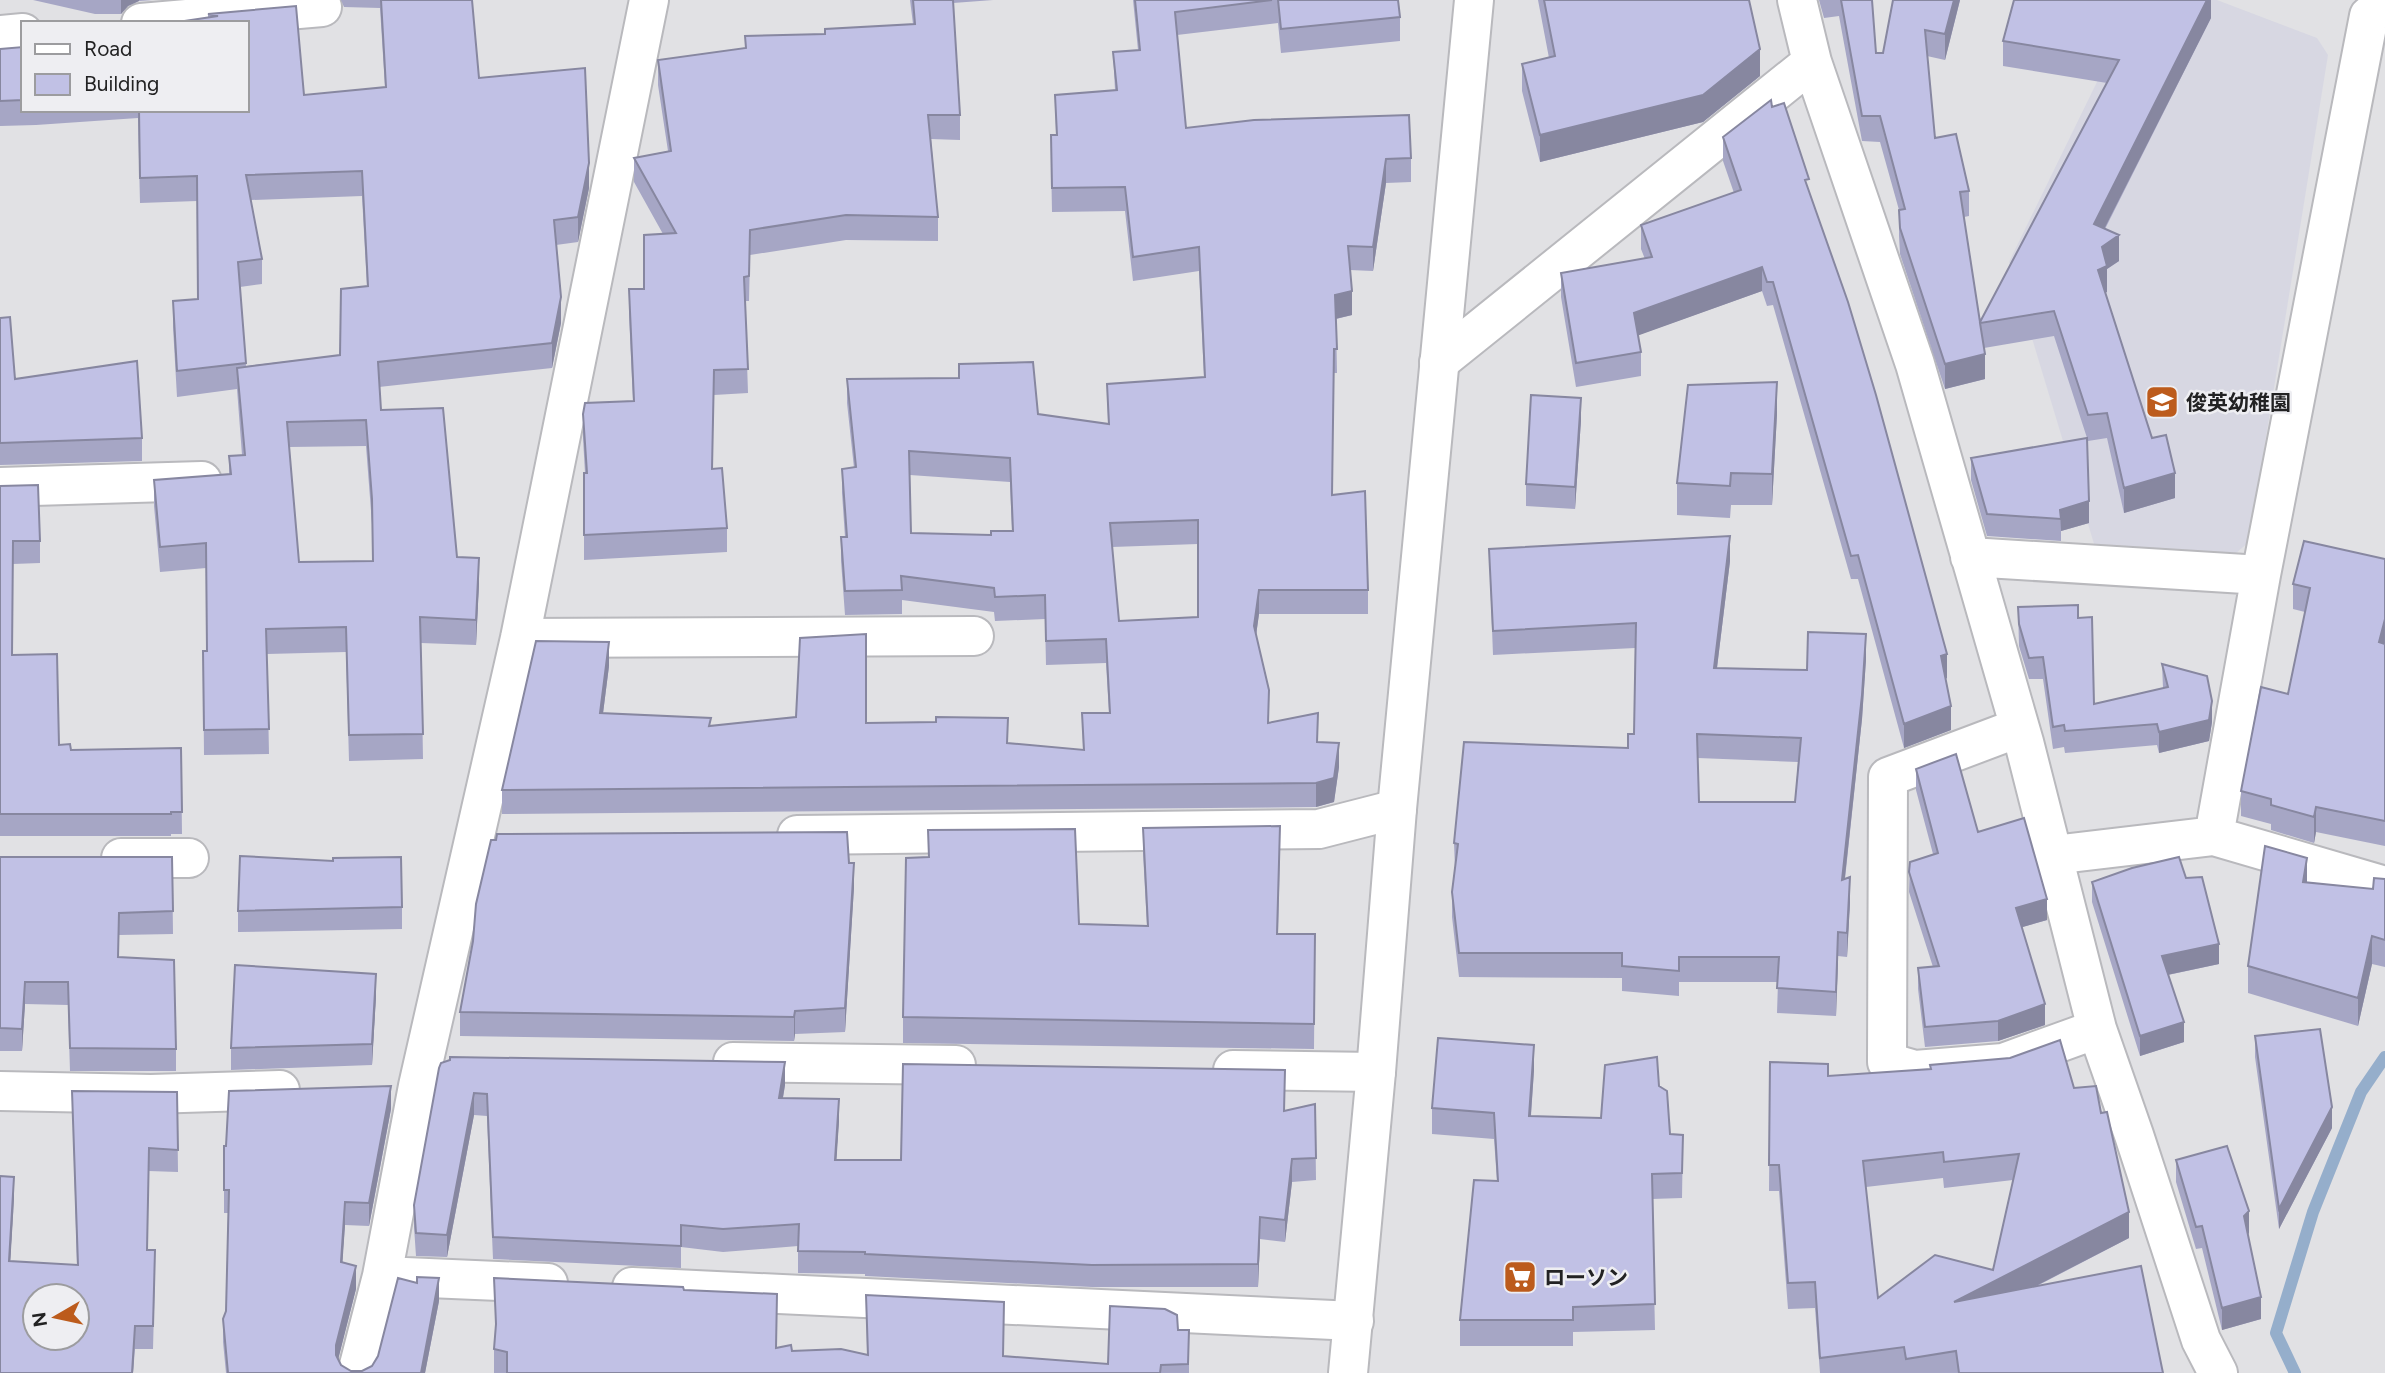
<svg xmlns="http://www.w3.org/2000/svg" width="2385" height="1373" viewBox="0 0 2385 1373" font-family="Figtree,'Noto Sans JP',sans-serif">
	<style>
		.built { fill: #d7d7e2 }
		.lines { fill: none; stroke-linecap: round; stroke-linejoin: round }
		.stream { stroke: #95aecb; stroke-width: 12 }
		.minor-casing { stroke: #b9b9bd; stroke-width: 42 }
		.tertiary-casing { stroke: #b9b9bd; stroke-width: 42 }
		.minor { stroke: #fff; stroke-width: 38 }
		.tertiary { stroke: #fff; stroke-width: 38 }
		.wall { fill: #a6a6c5; fill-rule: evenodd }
		.shaded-wall { fill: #8787a0 }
		.building { fill: #c1c1e5; stroke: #8787a0; stroke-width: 2; fill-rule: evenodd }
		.labels { text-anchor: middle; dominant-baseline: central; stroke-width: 5; stroke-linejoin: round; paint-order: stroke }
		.poi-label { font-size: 21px; font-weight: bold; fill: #222223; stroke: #eeeef2; text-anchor: start }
	</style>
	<rect width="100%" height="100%" fill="#e1e1e4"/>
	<!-- built -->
	<path class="built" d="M2137 0H2217L2317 38 2328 55 2249 542 2229 559 2098 557 2009 262Z"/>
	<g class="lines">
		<!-- stream -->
		<path class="stream" d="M2295 1373 2276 1333 2313 1212 2361 1092 2385 1057"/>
		<defs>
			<path id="minor" d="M1797 0 1812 62 1915 364 2024 742 2097 1029 2134 1135 2201 1340 2218 1373
				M141 23 322 7
				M0 35 23 33
				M1439 362 1812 62
				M0 487 202 481
				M1970 557 2261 575
				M520 638 974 636
				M2018 728 1888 777 1887 1062 1915 1070 2003 1063 2097 1029
				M797 835 1319 829 1397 809
				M2214 836 2261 575 2369 16 2385 3
				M2053 855 2214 836 2385 886
				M121 858H189
				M733 1062 956 1065
				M1233 1070 1376 1072
				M0 1091 151 1094 280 1090
				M382 1276 548 1283
				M632 1287 1354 1321
				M357 1373 382 1276 418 1086 520 638 649 0"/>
			<path id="tertiary" d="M1348 1373 1376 1072 1397 809 1474 0"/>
		</defs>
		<!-- minor casing -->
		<use href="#minor" class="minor-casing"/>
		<!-- tertiary casing -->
		<use href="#tertiary" class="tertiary-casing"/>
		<!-- minor -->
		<use href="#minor" class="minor"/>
		<!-- tertiary -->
		<use href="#tertiary" class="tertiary"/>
	</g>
	<!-- wall -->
	<path class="wall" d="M33 0H153L139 1 128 6 121 14H95Z
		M341 0H472L479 78 589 188 578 242 556 245 561 323 552 368 379 387 381 410 457 557 479 583 476 645 421 643 423 759 349 761 346 652 267 654 269 754 204 755 203 651H207L206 568 160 572 154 506V480L229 474V456L242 455 237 389 177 397 173 327V301L197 299V201L140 203 138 118 36 125 0 126V49L23 47V110H247L208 17V14L296 6 304 95 385 87 380 8 344 7ZM362 196 367 287 340 355 246 366 240 287 262 284V259L251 200ZM366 446 372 524 373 561 299 562 289 447Z
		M910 0H993L953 3 960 115V140L931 139 938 217V241L846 240 750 255 749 301H745L748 393 714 395 712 469 727 528V552L584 560V473H585L583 438V414L633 401 629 314V289H644L663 234 634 182V158L668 151 658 85V60L745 48V36L825 34 913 24Z
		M1133 0H1398L1400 17V41L1281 53 1278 23 1177 35 1186 128 1411 158V182L1386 183 1373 271 1350 270 1352 315 1336 319 1337 373H1334L1332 494 1368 590V614H1259L1256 635 1269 722 1318 742 1339 767 1334 802 1316 807 502 814V790L609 666 603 713 711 726 866 723 1008 743 1083 750 1082 713H1109L1106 663 1046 665 1045 619 995 621 994 612 902 600V614L845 615 841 561V537H845L842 493V469L854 468 847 403V379L1038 414 1108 424 1107 384 1204 377 1199 271 1133 281 1125 211 1052 212 1051 159 1056 135 1055 95 1115 90 1113 52 1138 50ZM910 475 1010 482 1012 531 991 535 911 533ZM1198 544V617L1119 621 1112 547Z
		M1538 0H1749L1760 76 1703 122 1540 162 1522 91V64L1549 58Z
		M1819 0H1872L1876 53H1883L1893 0H1960L1945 60 1927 56 1935 138 1969 191V216L1964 217 1980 322 2107 83 2003 66V41L2211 0V18L2105 229 2119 261 2107 269V292L2105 293 2152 438 2175 498 2124 513 2107 438 2088 441 2054 336 1984 348 1985 379 1945 389 1900 254 1899 236V210L1880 142 1862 141 1839 16 1824 18Z
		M1772 107 1809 190 1947 678 1946 679 1951 730 1904 748 1858 579H1851L1773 305 1767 306 1762 291 1638 335 1641 352V376L1576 387 1561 297V273L1645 259 1641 249V225L1734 193 1723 161V137Z
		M0 318 15 379 142 438V461L0 465Z
		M1777 414 1772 505H1731L1730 518 1677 515V483Z
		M1581 420 1575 509 1526 506V484Z
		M1971 458 2089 523 2061 531V541L1987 536 1971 480Z
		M0 486 40 541V563L13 564 12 655 59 745 71 750 181 748 182 834H171V836H0Z
		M1489 549 1730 561 1717 668 1807 670 1866 659 1862 719 1845 879 1850 902 1847 957 1838 956 1836 1016 1777 1013 1778 982H1679V996L1622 991V978L1459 977 1452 917V892L1455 868 1454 843 1628 748 1634 734 1635 648 1493 655ZM1698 758 1798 762 1795 802H1699Z
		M2385 559V846L2316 832 2314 843 2271 830V824L2241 816V791L2288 694 2305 612 2293 609V584Z
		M2018 607 2078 618 2094 704 2163 688 2162 664 2212 722 2209 741 2159 753 2157 745 2065 753 2064 747 2053 749 2043 679H2029L2019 646Z
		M1916 769 1978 832 2047 920 2022 927 2045 1025 1998 1041 1925 1047 1918 989V968L1933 967 1909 892 1910 862 1933 854 1916 790Z
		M1143 828 1280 851 1278 934H1315L1314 1049 903 1043V1017L928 857V830L1079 924 1147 926 1143 853Z
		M0 857H172L173 934 119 935 118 957 176 1049V1071H70L68 1005 25 1004 22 1051H0Z
		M849 863 854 887 845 1032 795 1034 794 1041 460 1036V1012Z
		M2186 878 2219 964 2168 975 2184 1042 2140 1056 2092 902V882Z
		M2385 879V967L2372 964 2358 1026 2248 993V966L2307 882 2373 889Z
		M402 907V929L238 932V911Z
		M376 996 372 1065 231 1070V1048Z
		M2255 1036 2332 1128 2279 1229 2255 1057Z
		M1770 1062 1828 1076 2074 1088 2129 1238 2035 1287 2163 1373H1820L1815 1308 1788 1309 1779 1191H1769ZM1943 1178 1944 1188 2013 1180 1993 1270 1878 1298 1866 1187Z
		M441 1063 785 1085 783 1098 839 1121 836 1160H901L1285 1111 1315 1104 1316 1180 1292 1182 1285 1242 1260 1239 1258 1287H1092L865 1276V1274L798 1273V1246L723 1252 681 1247V1268L493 1259 487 1116 474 1115 447 1257 416 1256 414 1227V1205Z
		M1534 1070 1531 1116 1601 1118 1659 1086 1670 1134 1683 1135 1682 1198 1652 1199 1655 1330 1573 1332V1346H1460V1320L1497 1181 1494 1139 1432 1134V1108Z
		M72 1091 177 1092 178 1172 149 1171 147 1250 155 1273 153 1349H135L133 1373H0L14 1199 10 1261 77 1265Z
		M391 1109 369 1226 345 1225 342 1263 356 1289 338 1359 341 1365 351 1371H362L372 1366 439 1301 425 1373H226L223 1342V1319L226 1311 228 1213H224V1146Z
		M2176 1160 2249 1233 2248 1234 2261 1319 2222 1330 2202 1248 2196 1249 2176 1182Z
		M494 1278 684 1290 777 1320 776 1348 792 1351 867 1355 866 1295 1004 1327 1003 1356 1108 1364 1178 1330 1189 1355V1373H494V1349L496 1331Z"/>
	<!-- shaded-wall -->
	<path class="shaded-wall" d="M121 0H139V1L128 6 121 14Z
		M1954 0H1960L1945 60V34Z
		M2204 0H2211V18L2094 249V224Z
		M1760 49V76L1703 122 1540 162V135Z
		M1386 159V183L1373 271V247Z
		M589 163V188L578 242V217Z
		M2119 235V261L2107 269V292L2098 295V270L2102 247Z
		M1762 267V291L1634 337V313Z
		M1352 291V315L1335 319V295Z
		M561 297V323L552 368V343Z
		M1985 354V379L1945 389V364Z
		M1777 382V414L1772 505V474Z
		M1581 398V420L1575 509V487Z
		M2175 473V498L2124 513V488Z
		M2089 501V523L2061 531 2060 510Z
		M1730 536V561L1714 692V668Z
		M479 558V583L476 645V620Z
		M1259 590V614L1254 650V626Z
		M2385 619V644L2379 642Z
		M1866 634V659L1862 719 1842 904V880Z
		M609 642V666L600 737V713Z
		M1947 654V678L1941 680V656Z
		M2212 701V722L2209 741 2159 753V732Z
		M1951 706V730L1904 748V724Z
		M1339 743V767L1334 802 1316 807V783Z
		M2316 807V832L2314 843V817Z
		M2307 858V886L2303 882Z
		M854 863V887L845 1032V1008Z
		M1850 877V902L1847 957V933Z
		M2047 899V920L2016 929V908Z
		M1838 932V956L1836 1016V992Z
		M2372 936V964L2358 1026V998Z
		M2219 944V964L2162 976V956Z
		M376 974V996L372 1065V1044Z
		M25 982V1004L22 1051V1029Z
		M2045 1004V1025L1998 1041V1021Z
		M795 1011V1034L794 1041V1017Z
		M2184 1022V1042L2140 1056V1036Z
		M1534 1045V1070L1529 1141V1116Z
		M785 1062V1085L779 1120V1098Z
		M391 1086V1109L369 1226V1203Z
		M474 1093V1115L447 1257V1235Z
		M839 1099V1121L835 1183V1160Z
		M2332 1107V1128L2279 1229V1209Z
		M1292 1159V1182L1285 1242V1220Z
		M14 1177V1199L9 1284V1261Z
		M345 1202V1225L341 1285V1262Z
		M2249 1211V1233L2244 1238V1216Z
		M2129 1212V1238L1954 1328V1302Z
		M1260 1217V1239L1258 1287V1264Z
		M356 1266V1289L336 1368V1345Z
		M439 1278V1301L425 1373H421Z
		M2261 1297V1319L2222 1330V1308Z
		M135 1326 133 1373H132Z"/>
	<!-- building -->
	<path class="building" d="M381 0H472L479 78 585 68 589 163 578 217 554 220 561 297 552 343 378 362 381 410 443 408 457 557 479 558 476 620 420 617 423 734 349 735 346 627 266 629 269 729 204 730 203 651H207L206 543 160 547 154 480 231 474 229 456 245 455 237 368 340 355 341 289 368 286 362 171 246 175 262 259 238 262 246 363 177 371 173 301 198 299 197 176 140 178 139 110H247V23H171L218 16 208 14 296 6 304 95 386 87ZM366 420 372 499 373 561 299 562 287 422Z
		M913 0H953L960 115H928L938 217 846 215 750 230 749 276 744 277 748 369 714 370 712 469 722 468 727 528 584 535V473H587L583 414 585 403 634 401 629 289H644V235L676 233 634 158 671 151 658 60 746 48 745 36 825 34V29L915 24Z
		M1135 0H1272L1175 12 1186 128 1254 120 1409 115 1411 158 1386 159 1373 247 1348 246 1352 291 1335 295 1337 349H1334L1332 495 1365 491 1368 590H1259L1254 626 1269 690 1268 723 1318 713 1317 742 1339 743 1334 778 1316 783 502 790 536 641 609 642 600 713 711 718 709 726 796 717 800 638 866 634V723L936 722V717L1008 718 1007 743 1084 750 1082 713H1110L1106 639 1046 641 1045 595 995 597 994 588 901 576 902 590 845 591 841 537H847L842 469 856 467 847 379 959 378V364L1033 362 1038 414 1109 424 1107 384 1205 377 1199 247 1133 257 1125 187 1052 188 1051 135H1057L1055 95 1117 90 1113 52 1140 50ZM909 451 1010 458 1013 531H991V535L911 533ZM1198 520V617L1119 621 1110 523Z
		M1278 0H1398L1400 17 1281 29Z
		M1544 0H1749L1760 49 1703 95 1540 135 1522 64 1555 56Z
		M1841 0H1872L1876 53H1883L1893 0H1954L1945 34 1925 30 1935 138 1956 134 1969 191 1960 192 1980 322 2119 60 2003 41 2014 0H2207L2094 224 2119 235 2102 247 2107 266 2098 270 2152 438 2166 435 2175 473 2124 488 2107 413 2088 415 2054 311 1980 323 1985 354 1945 364 1900 228 1899 210 1905 209 1880 116H1862Z
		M23 47V100L0 101V49Z
		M1771 100 1772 107 1784 103 1809 179 1805 180 1848 302 1876 395 1947 654 1941 656 1951 706 1904 724 1858 555 1851 556 1773 282H1767L1762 267 1634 313 1641 352 1576 363 1561 273 1652 257 1641 225 1741 190 1723 137Z
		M10 317 15 379 137 361 142 438 0 443V318Z
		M1777 382 1772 474 1731 473 1730 486 1677 483 1688 385Z
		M1531 395 1581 398 1575 487 1526 484Z
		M2087 438 2089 501 2060 510 2061 519 1987 514 1971 458Z
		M38 485 40 541H13L12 655 57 654 59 745 70 744 71 750 181 748 182 812H171V814H0V486Z
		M1730 536 1714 668 1807 670 1808 632 1866 634 1862 695 1842 880 1850 877 1847 933 1838 932 1836 992 1777 988 1779 957H1679V971L1622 966V953H1459L1452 892 1458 844 1454 843 1464 742 1628 748V734H1634L1636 623 1493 631 1489 549ZM1697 734 1801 738 1795 802H1699Z
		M2304 541 2385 559V619L2379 642 2385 644V821L2316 807 2314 817 2271 805V799L2241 791 2261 687 2288 694 2310 588 2293 584Z
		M2078 605V618L2092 617 2094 704 2168 687 2162 664 2207 676 2212 701 2209 720 2159 732 2157 724 2065 731 2064 725 2053 727 2043 657 2029 658 2019 624 2018 607Z
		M1956 754 1978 832 2024 818 2047 899 2016 908 2045 1004 1998 1021 1925 1027 1918 968 1939 966 1909 872 1910 862 1938 853 1916 769Z
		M1280 826 1277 934H1315L1314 1024 903 1017 906 858 929 857 928 830 1075 829 1079 924 1148 926 1143 828Z
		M847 832 849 863H854L845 1008 795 1011 794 1017 460 1012 473 941 476 904 491 840H496L497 834Z
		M2265 846 2307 858 2303 882 2373 889 2374 878 2385 879V940L2372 936 2358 998 2248 966Z
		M240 856 333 861V858L401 857 402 907 238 911Z
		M0 857H172L173 911 119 913 118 957 174 960 176 1049 70 1048 68 982H25L22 1029 0 1028Z
		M2179 857 2186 878 2202 877 2219 944 2162 956 2184 1022 2140 1036 2092 882 2132 868Z
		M235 965 376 974 372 1044 231 1048Z
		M2320 1029 2332 1107 2279 1209 2255 1036Z
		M1438 1038 1534 1045 1529 1116 1601 1118 1605 1065 1657 1057 1659 1086 1667 1091 1670 1134 1683 1135 1682 1173 1652 1174 1655 1304 1573 1307V1320H1460L1474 1180 1498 1181 1494 1113 1432 1108Z
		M2060 1040 2074 1088 2096 1086 2101 1113 2107 1112 2129 1212 1954 1302 2141 1266 2163 1373H1959L1956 1351 1906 1359 1904 1347 1820 1358 1815 1282 1788 1283 1779 1165H1769L1770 1062 1828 1064V1076L1931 1069 1930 1065 2010 1058ZM1943 1152 1944 1162 2019 1154 1993 1270 1935 1255 1878 1298 1863 1161Z
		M450 1057 785 1062 779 1098 839 1099 835 1160H901L903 1064 1285 1070 1284 1111 1315 1104 1316 1158 1292 1159 1285 1220 1260 1217 1258 1264 1092 1265 865 1254V1252L798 1251 799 1224 723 1229 681 1225V1246L493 1237 487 1094 474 1093 447 1235 416 1233 414 1205 439 1068 441 1063 450 1060Z
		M391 1086 369 1203 345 1202 341 1262 356 1266 336 1345V1355L341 1365 351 1371H362L372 1366 378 1356 398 1278 417 1283V1277L439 1278 421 1373H228L223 1319 226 1311 229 1190H224V1146H226L229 1091Z
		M72 1091 177 1092 178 1150 149 1148 147 1250H155L153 1326H135L132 1373H0V1176L14 1177 9 1261 78 1265ZM35 1296H77V1338H35Z
		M2227 1146 2249 1211 2244 1216 2261 1297 2222 1308 2202 1226 2196 1227 2176 1160Z
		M494 1278 683 1287 684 1290 777 1294 776 1348 791 1345 792 1351 841 1349 868 1355 866 1295 1004 1302 1003 1356 1108 1364 1110 1306 1165 1309 1177 1315 1178 1330H1189L1188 1364 1161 1365 1160 1373H507V1352L494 1349 496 1324Z"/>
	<!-- icons -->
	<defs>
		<symbol id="school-square" viewBox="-11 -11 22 22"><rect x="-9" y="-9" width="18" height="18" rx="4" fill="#bc5b1c" stroke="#eeeef2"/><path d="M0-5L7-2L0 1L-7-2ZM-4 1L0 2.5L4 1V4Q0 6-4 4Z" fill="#fff"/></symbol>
		<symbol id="supermarket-square" viewBox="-11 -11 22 22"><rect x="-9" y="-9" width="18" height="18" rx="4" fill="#bc5b1c" stroke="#eeeef2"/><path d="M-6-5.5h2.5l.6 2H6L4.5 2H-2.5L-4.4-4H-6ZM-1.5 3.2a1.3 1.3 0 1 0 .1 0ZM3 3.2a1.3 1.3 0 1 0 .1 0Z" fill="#fff"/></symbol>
	</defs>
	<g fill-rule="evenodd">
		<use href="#school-square" x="2143" y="383" width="38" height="38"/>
		<use href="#supermarket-square" x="1501" y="1258" width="38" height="38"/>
	</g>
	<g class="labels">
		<!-- poi labels -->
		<g class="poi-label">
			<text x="2186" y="402">俊英幼稚園</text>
			<text x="1544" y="1277">ローソン</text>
		</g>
	</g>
	<!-- legend -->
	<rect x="21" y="21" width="228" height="91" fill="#eeeef2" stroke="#9c9c9f" stroke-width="2"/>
	<rect x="35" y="44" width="35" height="10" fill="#ffffff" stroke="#9c9c9f" stroke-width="2"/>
	<text x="84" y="56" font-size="21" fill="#222223">Road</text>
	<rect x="35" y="74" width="35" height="21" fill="#c1c1e5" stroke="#9c9c9f" stroke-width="2"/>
	<text x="84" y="91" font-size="21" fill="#222223">Building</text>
	<!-- north arrow -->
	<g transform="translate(56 1317) rotate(261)"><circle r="33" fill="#eeeef2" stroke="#9c9c9f" stroke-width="2"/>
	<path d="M0-5L12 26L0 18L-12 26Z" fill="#bc5b1c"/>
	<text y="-10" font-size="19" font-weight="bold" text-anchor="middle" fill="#222223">N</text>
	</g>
</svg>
